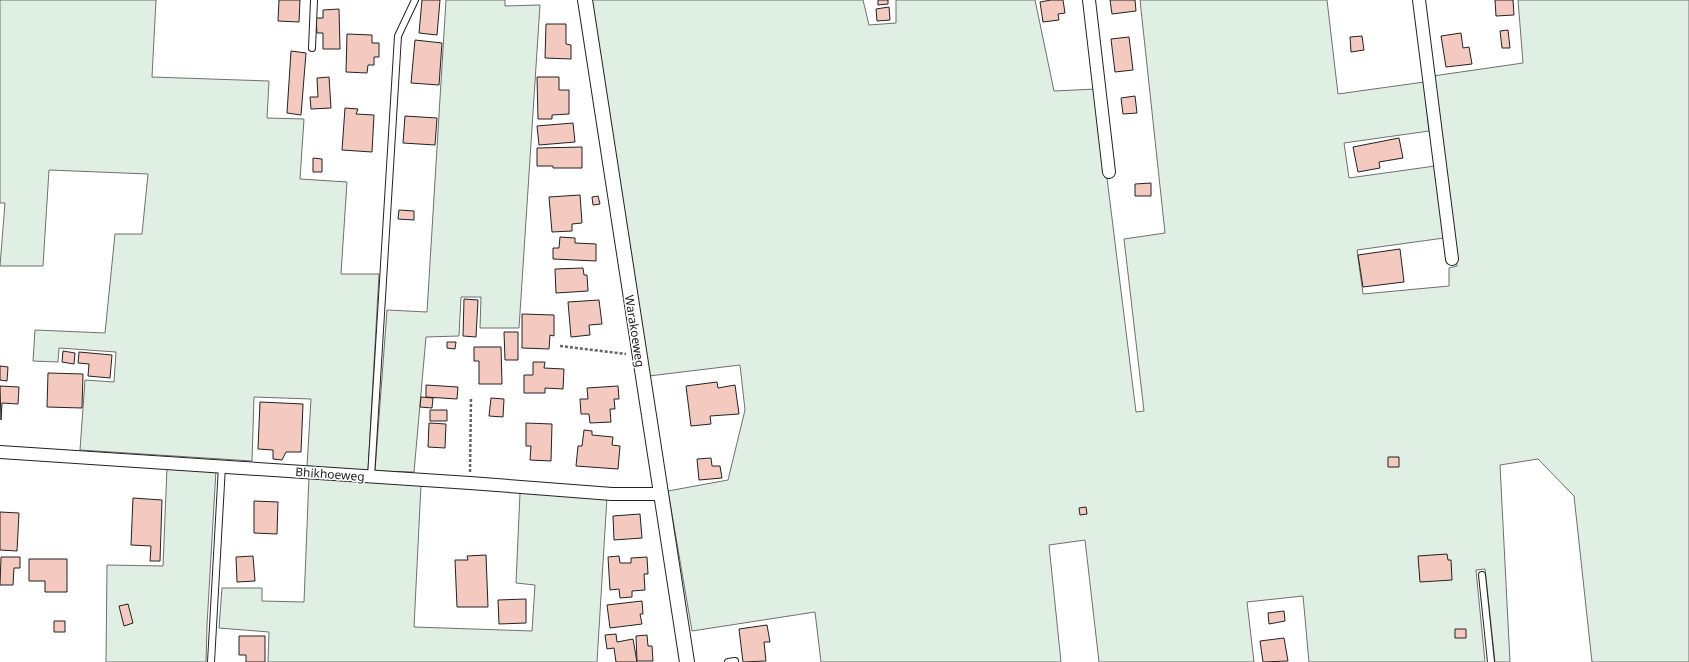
<svg xmlns="http://www.w3.org/2000/svg" width="1689" height="662" viewBox="0 0 1689 662" font-family="'Noto Sans',sans-serif">
	<style>
		.green { fill: #e0efe3; stroke: #6f6f6f }
		.building { fill: #f3c9c0; stroke: #222 }
		.lines { fill: none; stroke-linecap: round; stroke-linejoin: round }
		.service-casing { stroke: #222; stroke-width: 8 }
		.minor-casing { stroke: #222; stroke-width: 14 }
		.tertiary-casing { stroke: #222; stroke-width: 16 }
		.path { stroke: #646464; stroke-width: 2.5; stroke-dasharray: 3 2; stroke-linecap: butt }
		.service { stroke: #fff; stroke-width: 6 }
		.minor { stroke: #fff; stroke-width: 12 }
		.tertiary { stroke: #fff; stroke-width: 14 }
		.labels { text-anchor: middle; dominant-baseline: central; stroke-width: 3; stroke-linejoin: round; paint-order: stroke }
		.street-label { font-size: 12px; fill: #222; stroke: #fff }
	</style>
	<rect width="100%" height="100%" fill="#fff"/>
	<!-- green -->
	<path class="green" d="M0 0H156L152 77 269 81 267 118 304 119 300 179 347 182 341 274H379L368 471 307 466 311 399 254 397 252 461 80 450 85 380 114 382 116 352 59 348 58 362 33 361 35 330 105 333 115 234H142L148 174 49 170 43 266H0L5 203H0Z
		M446 0H505V6L540 5 519 328H480L481 297H461L459 336 426 337 414 472 375 471 387 310 427 312Z
		M591 0H863L869 25 896 23V0H1035L1054 91 1096 89 1136 412 1144 411 1124 239 1165 233 1140 0H1327L1338 94 1424 82 1429 131 1344 143 1349 178 1435 166 1444 238 1357 250 1363 294 1449 286V268L1457 266 1433 76 1523 63 1518 0H1689V662H1592L1574 496 1538 459 1500 465 1510 662H1495L1485 569 1476 570 1485 662H1309L1303 596 1247 602 1254 662H1099L1085 540 1049 545 1061 662H821L815 612 692 631 668 491 728 480 745 410 740 365 649 376Z
		M167 468 216 470 207 625 206 662H106L107 565 163 566Z
		M309 476 421 485 414 627 532 631 535 585 516 583 520 493 607 497 597 662H268L269 632 219 628 222 588H262V601L304 602Z"/>
	<!-- building -->
	<path class="building" d="M279 0H300L299 22 278 21Z
		M422 0H440L437 35 419 33Z
		M878 0H888V4L878 5Z
		M1051 0H1063L1065 13 1058 14 1059 20 1043 22 1040 2Z
		M1110 0H1135L1136 11 1112 14Z
		M1495 0H1513L1514 15 1496 16Z
		M889 7 890 20 877 21 876 9Z
		M339 9 340 49H323V33H317L316 18H323V10Z
		M546 24H566V44L571 45V59L545 58Z
		M1508 30 1510 48H1502L1500 31Z
		M1461 33 1463 48 1469 47 1472 64 1446 67 1441 36Z
		M347 34 372 35V43H379V57H374V65H368L367 73 346 72Z
		M1362 36 1364 50 1351 52 1350 37Z
		M1129 37 1133 70 1115 72 1111 39Z
		M415 40 442 43 439 85 411 83Z
		M291 51 306 53 301 115 287 113Z
		M329 77 331 108 311 109 310 97H318L317 78Z
		M537 77H559V90H569V114L552 115V119H538Z
		M1135 96 1137 113 1123 114 1121 98Z
		M345 108 358 109 356 114 374 115 372 152 342 150Z
		M405 116 437 118 435 145 403 143Z
		M573 123 575 142 539 145 537 126Z
		M1399 138 1403 158 1379 162 1380 168 1358 172 1353 147Z
		M582 147V168H553V166H537V148Z
		M313 158 322 159V172H313Z
		M1151 183V196H1135V184Z
		M580 195 582 223 572 224V231L552 232 549 197Z
		M598 196 600 204 593 205 592 197Z
		M399 210 414 211V220L398 219Z
		M560 237 575 238V243L596 244V261L553 259V248H559Z
		M1400 249 1404 282 1363 287 1358 255Z
		M583 268 584 275H587L588 291 556 293 555 269Z
		M464 299 478 300 476 337 463 336Z
		M599 300 602 324 589 325 590 335 571 337 568 302Z
		M522 314 554 315V336L550 335 549 349 522 348Z
		M504 332H518V360H505Z
		M447 342H456L455 349 447 348Z
		M474 347H501L502 384H479V361H474Z
		M63 351 75 353 74 364 62 362Z
		M79 352 112 355 110 378 88 376 89 364 78 363Z
		M533 362H545L544 368 564 369 563 389 545 388V393H524V375H533Z
		M0 366 8 367 7 381 0 380Z
		M48 373 83 374 82 408 47 407Z
		M717 382 718 388 735 385 739 414 710 416 711 424 691 426 686 386Z
		M426 385 458 387 457 399 426 397Z
		M0 386 19 387 18 404 2 403 1 420Z
		M618 386 619 399H614L615 409H610L611 422 590 423 589 414H581L580 399H588L587 388Z
		M421 397 433 398 432 408 420 407Z
		M491 398 504 399 503 417 489 416Z
		M260 402 303 404 301 452H286L282 460 273 459V450L258 449Z
		M430 410H447V421H430Z
		M429 423 446 424 445 448 428 447Z
		M526 423 552 424 551 461 530 460 531 446H526Z
		M584 430 592 431V435L613 437 612 445 620 446 618 469 576 466 578 446H582Z
		M1388 457H1399V467H1388Z
		M711 458 712 466H720L722 478 699 480 697 459Z
		M133 498 162 500 160 561H150L151 546 131 545Z
		M254 501 278 502 277 534 254 533Z
		M1086 507 1087 514 1080 515 1079 508Z
		M0 512 19 513 17 551 0 550Z
		M640 514 642 538 614 540 613 516Z
		M1447 554 1448 560H1451L1452 580 1420 582 1418 556Z
		M486 555 488 607H457L455 560H468L467 556Z
		M253 556 255 581 237 582 236 557Z
		M619 556 620 563H631V558L647 557 648 574H644L645 590 632 591V597L620 598 619 589 610 590 608 557Z
		M1 557H20V568H14L13 585H0Z
		M29 559H67V592H45V581H29Z
		M526 599V623L499 624 498 600Z
		M642 601 643 614H640L642 624 610 628 607 605Z
		M128 604 133 623 124 626 119 606Z
		M1284 611 1285 621 1269 624 1268 613Z
		M54 621H65V632H54Z
		M767 625 770 642H764L766 661 743 662 739 629Z
		M1455 629H1466V638H1455Z
		M616 634 617 642 633 639 637 662H616L614 648 607 649 605 635Z
		M647 635 648 646H652L653 661H637L636 636Z
		M239 636H265V662H246V655H239Z
		M1284 638 1288 661 1263 662 1260 641Z"/>
	<g class="lines">
		<defs>
			<path id="service" d="M312 48 314 0
				M371 477 398 36 415 0
				M1482 575 1491 662
				M211 662 222 466
				M728 662 735 661"/>
			<path id="minor" d="M1089 0 1109 172
				M1419 0 1452 259
				M0 452 470 483 612 494H660"/>
			<path id="tertiary" d="M585 0 687 662"/>
		</defs>
		<!-- service casing -->
		<use href="#service" class="service-casing"/>
		<!-- minor casing -->
		<use href="#minor" class="minor-casing"/>
		<!-- tertiary casing -->
		<use href="#tertiary" class="tertiary-casing"/>
		<!-- path -->
		<path class="path" d="M560 346 626 354
			M470 472 471 397"/>
		<!-- service -->
		<use href="#service" class="service"/>
		<!-- minor -->
		<use href="#minor" class="minor"/>
		<!-- tertiary -->
		<use href="#tertiary" class="tertiary"/>
	</g>
	<g class="labels">
		<!-- street labels -->
		<g class="street-label">
			<text transform="translate(635 331) rotate(81)">Warakoeweg</text>
			<text transform="translate(330 474) rotate(4)">Bhikhoeweg</text>
		</g>
	</g>
</svg>
